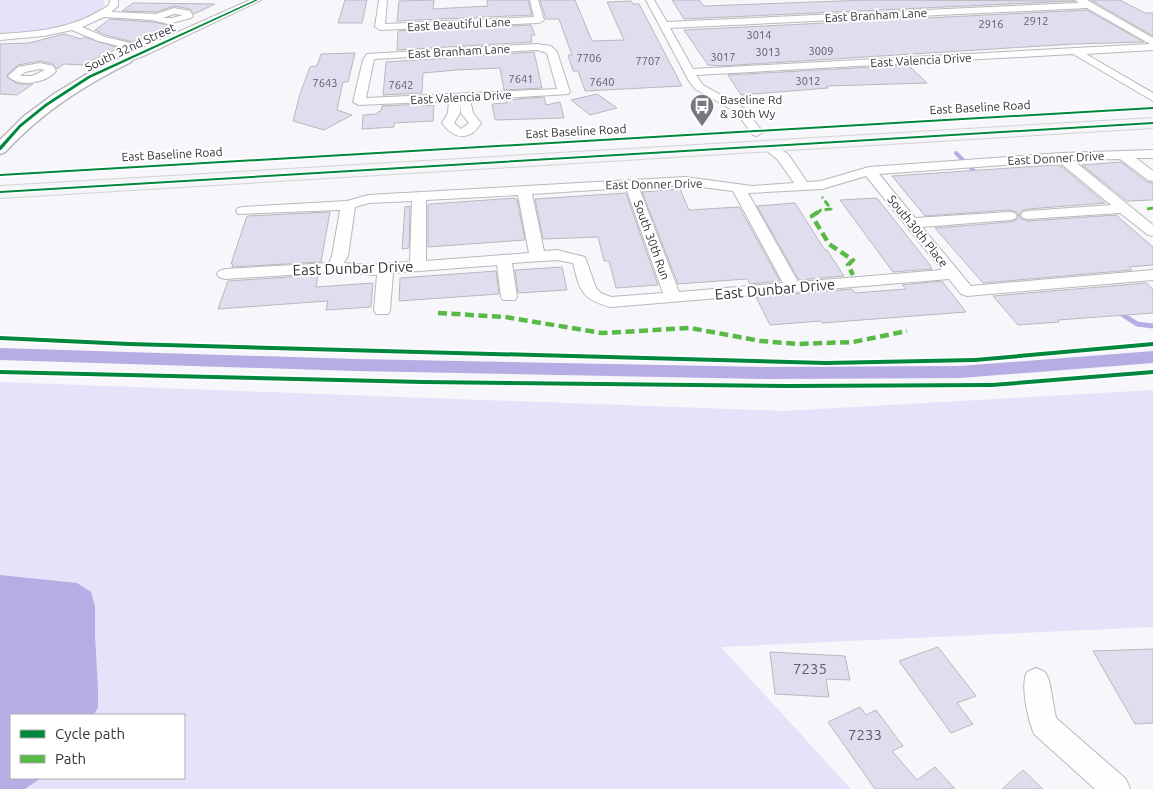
<svg xmlns="http://www.w3.org/2000/svg" width="1153" height="789" viewBox="0 0 1153 789" font-family="Ubuntu,sans-serif">
	<style>
		.green { fill: #e6e2fa; fill-rule: evenodd }
		.water { fill: #b8ace4 }
		.lines { fill: none; stroke-linecap: round; stroke-linejoin: round }
		.stream-far1 { stroke: #b8ace4; stroke-width: 4 }
		.stream { stroke: #b8ace4; stroke-width: 5 }
		.canal { fill: #b8ace4; fill-rule: evenodd }
		.building { fill: #e0ddee; stroke: #b8b8bd }
		.minor-casing { stroke: #b8b8bd; stroke-width: 2 }
		.tertiary-casing { stroke: #b8b8bd; stroke-width: 3 }
		.primary-casing { stroke: #d3d3d6; stroke-width: 2 }
		.minor { fill: #fefefe; fill-rule: evenodd }
		.tertiary { fill: #fefefe; fill-rule: evenodd }
		.primary { fill: #f5f5f8; fill-rule: evenodd }
		.quiet-far1 { stroke: #58b947; stroke-width: 3; stroke-dasharray: 7 3; stroke-linecap: butt }
		.quiet { stroke: #58b947; stroke-width: 4.5; stroke-dasharray: 9 4.5; stroke-linecap: butt }
		.cycleway-casing { stroke: #fff; stroke-width: 3 }
		.cycleway { fill: #00873e; fill-rule: evenodd }
		.labels { text-anchor: middle; dominant-baseline: central; stroke-width: 4; stroke-linejoin: round; paint-order: stroke }
		.far-number-label { font-size: 11px; fill: #5e5d67 }
		.far-street-label { font-size: 12px; fill: #33323a; stroke: #fff }
		.far-poi-label { font-size: 12px; fill: #33323a; stroke: #fff; text-anchor: start }
		.street-label { font-size: 15px; fill: #33323a; stroke: #fff }
		.near-number-label { font-size: 15px; fill: #5e5d67 }
	</style>
	<rect width="100%" height="100%" fill="#f7f7fb"/>
	<!-- green -->
	<path class="green" d="M0 0H103L105 3C91 29 27 33 0 35Z
		M0 382 783 411 1153 390V627L721 647 851 789H0ZM11 715H184V778H11Z"/>
	<!-- water -->
	<path class="water" d="M0 575 77 583 91 592 95 606V635L98 689V707L94 715H11V778H41L25 789H0Z"/>
	<g class="lines">
		<!-- stream-far1 -->
		<path class="stream-far1" d="M956 153 978 175"/>
		<!-- stream -->
		<path class="stream" d="M1117 311 1137 324 1153 326"/>
		<!-- canal -->
		<path class="canal" d="M0 348 356 359 768 367 960 366 1153 351V363L960 378 768 379 356 371 0 360Z"/>
	</g>
	<!-- building -->
	<path class="building" d="M345 0H367L362 23H338Z
		M434 0 433 9 488 6 487 0H528L532 15 397 21 399 1Z
		M540 0H575L592 41 624 40 607 2 631 1 633 4H639L682 86 585 91 578 71H573L568 55H572L559 19H546Z
		M672 0H699L704 6 869 0 1075 1 684 19Z
		M1091 0H1120L1145 13H1153V36Z
		M133 3 215 4 194 14 190 9 174 6 156 12 122 11Z
		M1087 10 1144 42 1073 44 721 66 708 65 684 30Z
		M110 19 152 22 170 25 133 42 106 35 95 30Z
		M531 25 535 35H531L532 42 397 50 398 31Z
		M64 34 81 39 84 37 119 48 82 65 64 64 57 69 53 64 40 61 18 65 7 75V77L18 84H33L17 95 0 94V44L29 43Z
		M534 52 542 88 504 90 500 68 456 70 423 73 422 93 383 95 386 62Z
		M355 53 348 82H343L337 110 352 115 324 130 293 121 300 94 310 67 317 66 321 54Z
		M908 65 927 83 827 86 828 88 741 95 728 75Z
		M597 94 617 108 590 115 571 100Z
		M544 97 546 105 560 102 564 118 495 120 492 104 507 103 506 100Z
		M422 104V106L434 105 433 121 394 123V127L362 129 363 115 377 114 378 112 381 111 382 106Z
		M1121 162 1147 182 1153 183V200L1127 201 1082 165Z
		M1055 165 1061 166 1105 203 1028 209 1023 210 1019 214 1021 219 1028 221 1116 215 1153 247V265L1129 267 1132 270 983 283 935 228 1010 222 1015 221 1019 217 1017 212 1010 210 925 216 892 176Z
		M680 189 689 210 739 207 780 281 750 284 747 279 678 284 642 192Z
		M626 193 658 285 616 288 609 261H604L598 237 543 239 535 199Z
		M515 198 517 200 525 240 428 247V205L430 204Z
		M877 198 930 265 932 269 893 272 840 200Z
		M795 203 825 250H827L844 276 799 280 757 206Z
		M410 206 409 248 402 249 405 207Z
		M330 212 321 262 232 267 233 264H231L247 216Z
		M562 267 567 290 518 293 515 270Z
		M496 271 499 294 399 301 400 278Z
		M318 275 316 287 373 283 371 307 326 310 328 301 218 309 228 281Z
		M942 281 966 312 822 323 820 321 770 325 756 297 852 289 855 293 906 289 902 285Z
		M1146 283 1153 289V313L1058 320 1059 322 1018 325 993 296Z
		M938 647 976 696 957 703 973 724 951 733 899 661Z
		M1153 649V723L1135 724 1093 651Z
		M770 652 845 656 850 680 826 679 829 697 775 694Z
		M860 707 866 715 876 710 903 746 892 751 917 780 935 767 955 789H875L828 722Z
		M1023 770 1043 789H1002Z"/>
	<g class="lines">
		<defs>
			<path id="minor" d="M110 0H118V6L111 12 156 14 174 8 190 11 193 16 191 18 168 24 152 20 104 17 82 27 105 37 139 45 142 48 250 0H261L146 55 127 62 122 59 134 52 131 49 98 41 72 30 44 36 0 40V34C39 32 76 28 109 5ZM174 14 183 15 172 18H163Z
				M379 0H387L385 24 534 17 530 0H538L544 20 539 23 380 30 375 27Z
				M646 0H654L667 22 1078 3 1076 0H1087L1153 38V50L1086 54 1153 93V101L1073 54 696 75 703 85 744 108 763 132 757 136 753 135 736 112 695 89 689 81ZM1087 8 1150 44 693 69 670 28Z
				M537 44 551 46 557 52 570 92 568 94 470 100 473 113 481 123C470 142 453 139 442 123L448 113 449 101 359 105 353 102 363 60 367 54ZM537 50 547 53 557 89 366 98 374 59ZM460 104 461 113 469 123 461 129 454 123 460 113Z
				M40 63 53 66 56 71C46 83 19 88 8 76L18 67ZM40 69 45 70 32 76H20L25 72Z
				M767 142 788 154 807 182 821 181 869 167 1061 153 1153 150V158H1136L1153 171V181L1148 180 1120 159 1073 160 1153 225V236L1148 235 1120 213 1028 219 1023 218 1021 215 1023 212 1028 211 1111 205 1058 161 879 174 915 218 1010 212 1015 213 1017 216 1015 219 1010 220 922 227 971 286 1153 270V280L967 296 961 294 949 279 611 307C582 300 580 291 573 263L557 260 512 263 517 297 515 300H503L501 297 497 265 393 273 390 310 388 314H376L374 310 377 275 334 272 225 279 219 277 217 274 219 271 225 269 329 263 332 256 340 210 238 214 236 211 238 208 243 207 347 201 368 195 685 177 752 186 794 183 778 160 761 146ZM866 176 942 270 798 282 748 193 822 189ZM685 185 733 191 783 283 679 292 639 188ZM626 188 663 293 611 297 601 293 596 288 585 257 557 250 544 251 532 194ZM518 195 529 253 426 261V200ZM412 201 410 262 370 265 344 263 348 256 355 207 369 203Z
				M1036 668 1045 672 1049 680 1056 718 1126 779 1130 789H1095L1034 734C1028 719 1020 686 1027 672Z"/>
			<path id="tertiary" d="M127 55 131 56 133 59 131 62C83 86 42 112 5 152L0 154V140L23 117 54 94 87 74Z"/>
			<path id="primary" d="M1153 118V128L0 198V186Z"/>
		</defs>
		<!-- minor casing -->
		<use href="#minor" class="minor-casing"/>
		<!-- tertiary casing -->
		<use href="#tertiary" class="tertiary-casing"/>
		<!-- primary casing -->
		<use href="#primary" class="primary-casing"/>
		<!-- minor -->
		<use href="#minor" class="minor"/>
		<!-- tertiary -->
		<use href="#tertiary" class="tertiary"/>
		<!-- primary -->
		<use href="#primary" class="primary"/>
		<!-- quiet-far1 -->
		<path class="quiet-far1" d="M1147 209 1153 208
			M816 214 821 210 831 209 822 197"/>
		<!-- quiet -->
		<path class="quiet" d="M818 212 812 216 829 244 853 260 848 265 853 275
			M438 313 505 317 602 333 690 328 761 341 797 344 853 342 907 331"/>
		<defs>
			<path id="cycleway" d="M255 0H258L90 78 47 106 21 127 1 150H0V146L19 125 45 104 88 76Z
				M1153 107V109L0 176V174Z
				M1153 122V124L0 193V191Z
				M0 336 129 342 826 361 975 358 1153 342V346L975 362 826 365 129 346 0 340Z
				M0 370 423 380 786 384 992 383 1153 370V374L992 387 786 388 423 384 0 374Z"/>
		</defs>
		<!-- cycleway casing -->
		<use href="#cycleway" class="cycleway-casing"/>
		<!-- cycleway -->
		<use href="#cycleway" class="cycleway"/>
	</g>
	<!-- icons -->
	<defs>
		<symbol id="bus-pin" viewBox="-11 -11 22 30"><path d="M0 17L-7.5 6A9.5 9.5 0 1 1 7.5 6Z" fill="#78777e" stroke="#fff"/><path d="M-5-6H5V4H4V6H2V4H-2V6H-4V4H-5ZM-3.5-4V0h7V-4ZM-3.5 1.2v1.5H-2V1.2ZM2 1.2v1.5H3.5V1.2Z" fill="#fff"/></symbol>
	</defs>
	<g fill-rule="evenodd">
		<use href="#bus-pin" x="688" y="92" width="28" height="38"/>
	</g>
	<g class="labels">
		<!-- far-number labels -->
		<g class="far-number-label">
			<text x="1036" y="21">2912</text>
			<text x="991" y="24">2916</text>
			<text x="759" y="35">3014</text>
			<text x="821" y="51">3009</text>
			<text x="768" y="52">3013</text>
			<text x="723" y="57">3017</text>
			<text x="589" y="58">7706</text>
			<text x="648" y="61">7707</text>
			<text x="521" y="79">7641</text>
			<text x="808" y="81">3012</text>
			<text x="602" y="82">7640</text>
			<text x="325" y="83">7643</text>
			<text x="401" y="85">7642</text>
		</g>
		<!-- far-street labels -->
		<g class="far-street-label">
			<text transform="translate(876 15) rotate(-3)">East Branham Lane</text>
			<text transform="translate(459 24) rotate(-3)">East Beautiful Lane</text>
			<text transform="translate(130 47) rotate(-25)">South 32nd Street</text>
			<text transform="translate(459 51) rotate(-3)">East Branham Lane</text>
			<text transform="translate(921 60) rotate(-3)">East Valencia Drive</text>
			<text transform="translate(461 97) rotate(-3)">East Valencia Drive</text>
			<text transform="translate(980 107) rotate(-3)">East Baseline Road</text>
			<text transform="translate(576 131) rotate(-3)">East Baseline Road</text>
			<text transform="translate(172 154) rotate(-3)">East Baseline Road</text>
			<text transform="translate(1056 158) rotate(-3)">East Donner Drive</text>
			<text transform="translate(654 184) rotate(-1)">East Donner Drive</text>
			<text transform="translate(918 231) rotate(51)">South30th Place</text>
			<text transform="translate(652 240) rotate(70)">South 30th Run</text>
		</g>
		<!-- far-poi labels -->
		<g class="far-poi-label">
			<text x="720" y="99">Baseline Rd<tspan x="720" dy="14">&amp; 30th Wy</tspan></text>
		</g>
		<!-- street labels -->
		<g class="street-label">
			<text transform="translate(353 268) rotate(-2)">East Dunbar Drive</text>
			<text transform="translate(775 289) rotate(-5)">East Dunbar Drive</text>
		</g>
		<!-- near-number labels -->
		<g class="near-number-label">
			<text x="810" y="668">7235</text>
			<text x="865" y="734">7233</text>
		</g>
	</g>
	<!-- legend -->
	<rect x="10" y="714" width="175" height="65" fill="#ffffff" stroke="#adadb0"/>
	<rect x="20" y="730" width="25" height="8" fill="#00873e" stroke="#adadb0"/>
	<text x="55" y="739" font-size="15" fill="#33323a">Cycle path</text>
	<rect x="20" y="755" width="25" height="8" fill="#58b947" stroke="#adadb0"/>
	<text x="55" y="764" font-size="15" fill="#33323a">Path</text>
</svg>
